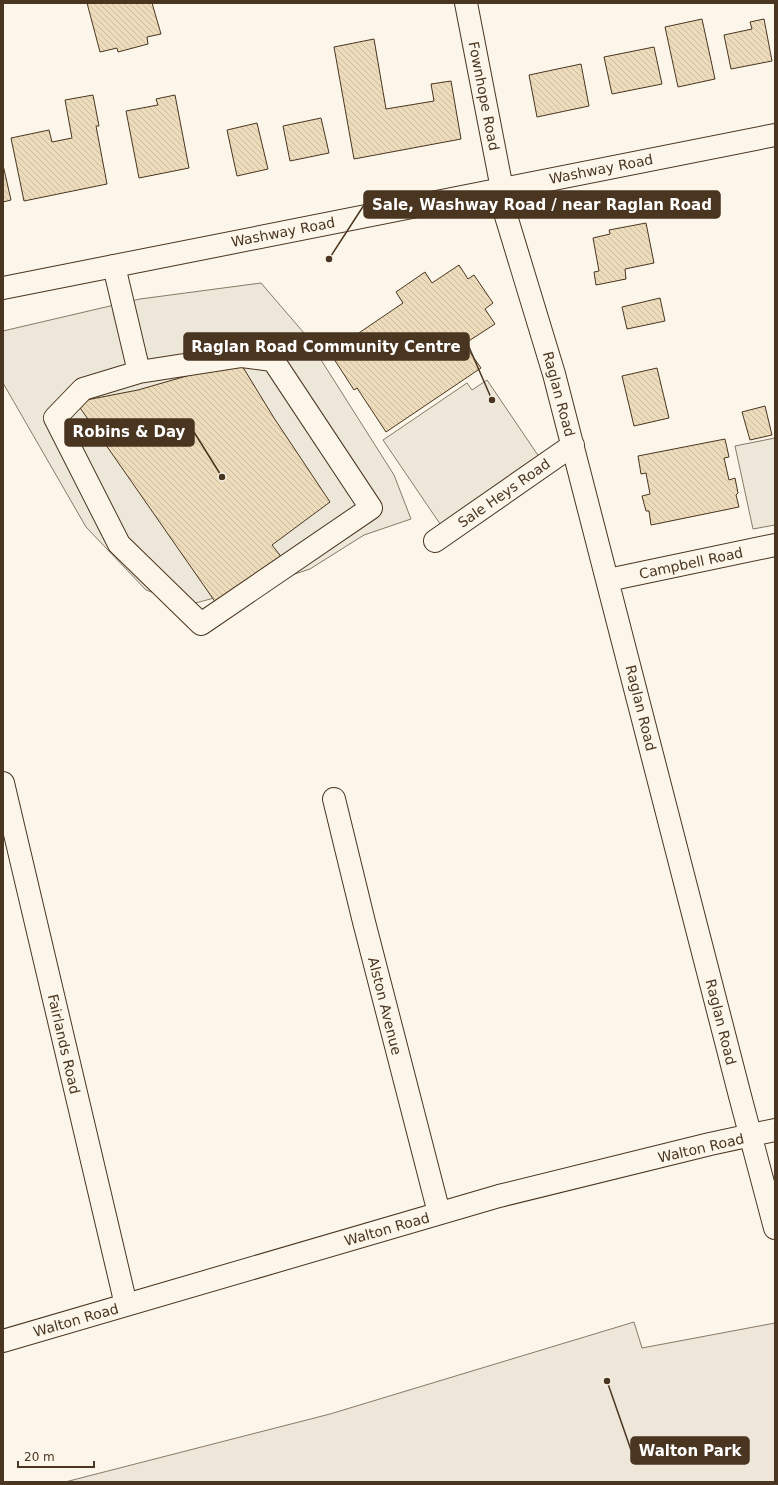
<svg xmlns="http://www.w3.org/2000/svg" width="778" height="1485" viewBox="0 0 778 1485" font-family="'DejaVu Sans',sans-serif">
	<style>
		.green { fill: #ede6d9; stroke: #887966 }
		.parking { fill: #ede7d9; stroke: #887966 }
		.building { fill: url(#building-back-hatch); stroke: #4a3520 }
		.lines { fill: none; stroke-linecap: round; stroke-linejoin: round }
		.minor-casing { stroke: #4a3520; stroke-width: 24 }
		.highway-casing { stroke: #4a3520; stroke-width: 24 }
		.minor { stroke: #fbf6e9; stroke-width: 22 }
		.highway { stroke: #fbf6e9; stroke-width: 22 }
		.labels { text-anchor: middle; dominant-baseline: central; stroke-width: 3; stroke-linejoin: round; paint-order: stroke }
		.street-label { font-size: 14px; fill: #4a3520; stroke: #fbf6e9 }
		.leader { fill: none; stroke: #4a3520; stroke-width: 1.5 }
		.callout-dot { fill: #4a3520; stroke: #fbf6e9; stroke-width: 1.5 }
		.callout { fill: #4a3520; stroke: #4a3520; stroke-width: 1.5 }
		.callout-label { font-size: 15px; text-anchor: middle; font-weight: bold; fill: #fff }
	</style>
	<defs>
		<pattern id="building-back-hatch" width="6" height="6" patternUnits="userSpaceOnUse"><rect width="6" height="6" fill="#ecdcbc"/><path d="M-1 5l2 2M0 0l6 6M5-1l2 2" fill="none" stroke="#ccbda1"/></pattern>
	</defs>
	<rect width="100%" height="100%" fill="#fbf6e9"/>
	<!-- green -->
	<path class="green" d="M634 1322 642 1348 775 1323V1482H65L330 1414Z"/>
	<!-- parking -->
	<path class="parking" d="M261 283 304 333 394 475 411 519 364 535 310 569 255 587 188 605 146 590 86 527 3 383V331L140 299Z
		M487 380 550 473 451 540 383 440 467 383 472 390Z
		M775 438V525L753 529 735 446Z"/>
	<!-- building -->
	<path class="building" d="M87 3H152L161 34 147 37 148 44 118 52 117 48 100 52Z
		M702 19 715 79 678 87 665 27Z
		M764 19 772 61 731 69 724 35 752 29 750 22Z
		M374 39 386 109 434 101 431 84 451 81 461 139 354 159 334 47Z
		M654 47 662 84 612 94 604 57Z
		M581 64 589 106 537 117 529 75Z
		M93 95 99 126H96L107 184 24 201 11 138 49 130 52 142 72 138 65 100Z
		M175 95 189 168 139 178 126 111 158 105 156 99Z
		M321 118 329 153 290 161 283 126Z
		M257 123 268 169 237 176 227 130Z
		M3 165 11 200 3 202Z
		M646 223 654 263 625 269 626 279 596 285 594 272 599 271 593 238 610 234 609 230Z
		M459 265 468 279 474 275 493 303 485 309 495 324 464 344 481 368 386 432 357 388 354 390 334 359 348 349 344 343 403 303 396 292 425 272 432 283Z
		M660 298 665 321 627 329 622 307Z
		M241 364 274 418 330 502 272 545 283 559 216 603 76 402 138 390 197 373Z
		M657 368 669 418 634 426 622 376Z
		M765 406 772 435 750 440 742 412Z
		M725 439 729 457 724 458 729 480 735 478 738 493 736 495 739 507 651 525 649 511H646L642 496 650 494 646 473 641 474 638 456Z"/>
	<g class="lines">
		<defs>
			<path id="minor" d="M466 3 502 189 506 216 554 374 740 1096 775 1228
				M114 266 139 372 242 356 273 360 371 508 201 624 119 544 55 418 83 389 139 372
				M435 541 573 445
				M608 580 775 545
				M3 783 126 1305
				M334 799 364 922 439 1213
				M3 1341 499 1196 710 1144 775 1130"/>
			<path id="highway" d="M3 288 775 135"/>
		</defs>
		<!-- minor casing -->
		<use href="#minor" class="minor-casing"/>
		<!-- highway casing -->
		<use href="#highway" class="highway-casing"/>
		<!-- minor -->
		<use href="#minor" class="minor"/>
		<!-- highway -->
		<use href="#highway" class="highway"/>
	</g>
	<g class="labels">
		<!-- street labels -->
		<g class="street-label">
			<text transform="translate(484 96) rotate(79)">Fownhope Road</text>
			<text transform="translate(601 169) rotate(-11)">Washway Road</text>
			<text transform="translate(283 232) rotate(-11)">Washway Road</text>
			<text transform="translate(559 394) rotate(75)">Raglan Road</text>
			<text transform="translate(504 493) rotate(-35)">Sale Heys Road</text>
			<text transform="translate(691 563) rotate(-12)">Campbell Road</text>
			<text transform="translate(641 708) rotate(76)">Raglan Road</text>
			<text transform="translate(385 1006) rotate(76)">Alston Avenue</text>
			<text transform="translate(721 1022) rotate(76)">Raglan Road</text>
			<text transform="translate(64 1044) rotate(77)">Fairlands Road</text>
			<text transform="translate(701 1148) rotate(-13)">Walton Road</text>
			<text transform="translate(387 1229) rotate(-16)">Walton Road</text>
			<text transform="translate(76 1320) rotate(-16)">Walton Road</text>
		</g>
	</g>
	<!-- callouts -->
	<path class="leader" d="M329 259L364 205M492 400L469 347M222 477L194 432M607 1381L631 1450"/>
	<g class="callout-dot">
		<circle cx="329" cy="259" r="4"/>
		<circle cx="492" cy="400" r="4"/>
		<circle cx="222" cy="477" r="4"/>
		<circle cx="607" cy="1381" r="4"/>
	</g>
	<g class="callout">
		<rect x="364" y="191" width="356" height="27" rx="4"/>
		<rect x="184" y="333" width="285" height="27" rx="4"/>
		<rect x="65" y="419" width="129" height="27" rx="4"/>
		<rect x="631" y="1437" width="118" height="27" rx="4"/>
	</g>
	<g class="callout-label">
		<text x="542" y="210">Sale, Washway Road / near Raglan Road</text>
		<text x="326" y="352">Raglan Road Community Centre</text>
		<text x="129" y="437">Robins &amp; Day</text>
		<text x="690" y="1456">Walton Park</text>
	</g>
	<!-- border -->
	<rect width="778" height="1485" fill="none" stroke="#4a3520" stroke-width="8"/>
	<!-- scale -->
	<path d="M18 1461v6h76v-6" fill="none" stroke="#4a3520" stroke-width="2"/>
	<text x="24" y="1461" font-size="12" fill="#4a3520" stroke="#fbf6e9" stroke-width="3" paint-order="stroke">20 m</text>
</svg>
